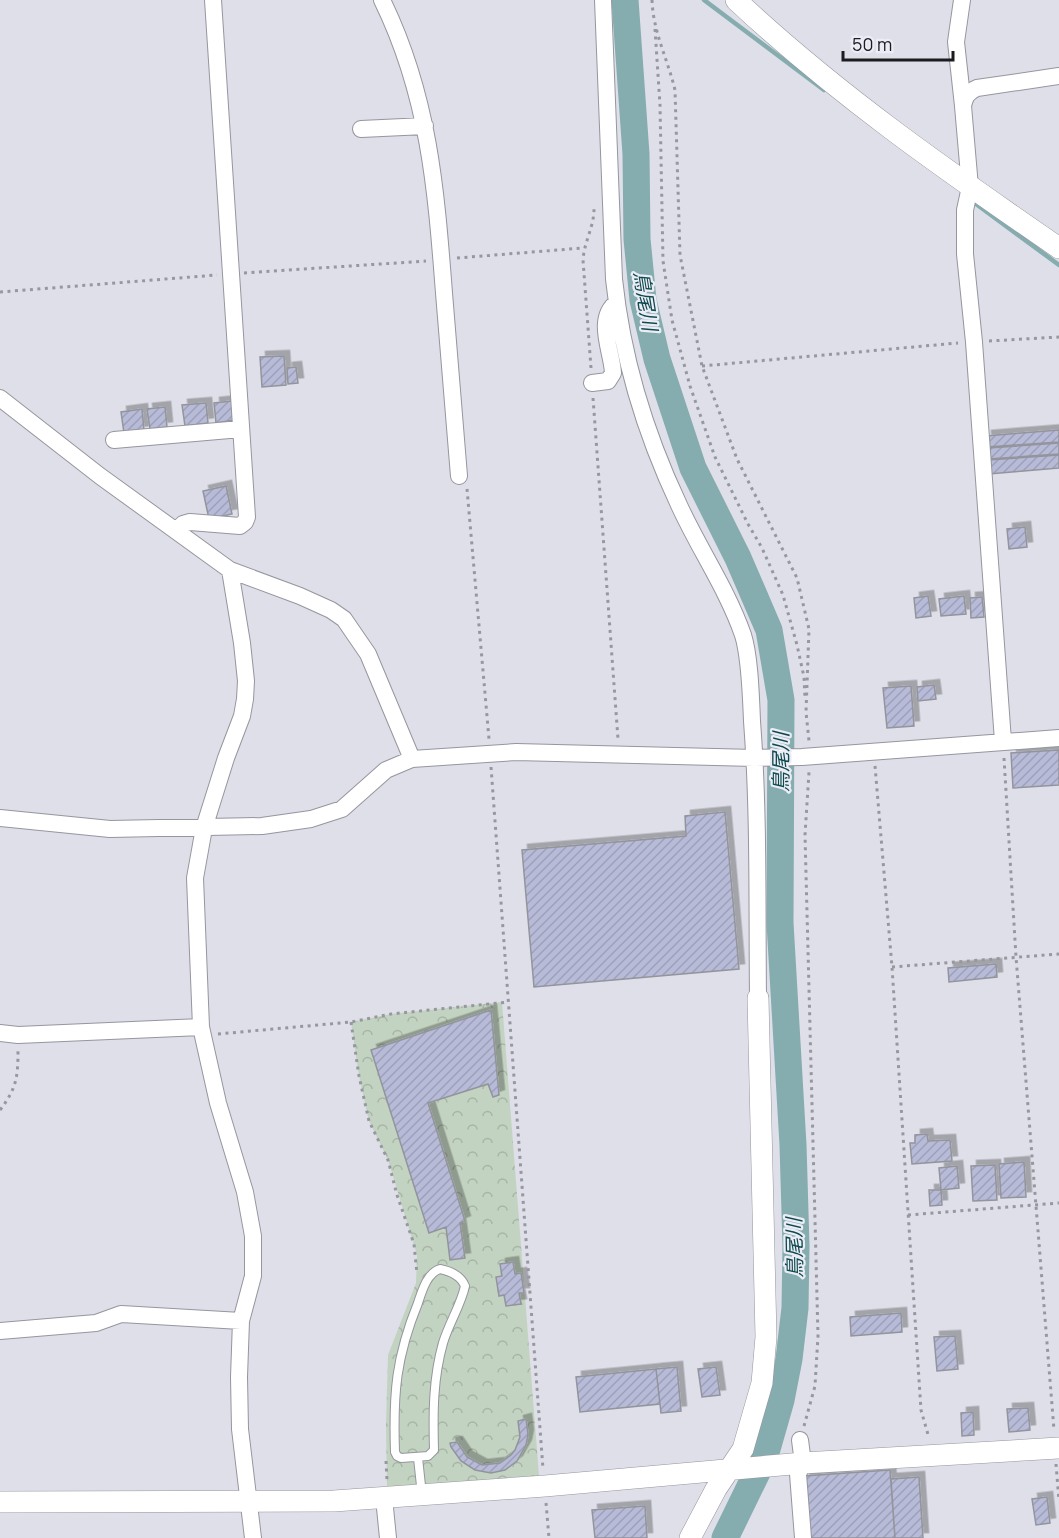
<svg xmlns="http://www.w3.org/2000/svg" width="1059" height="1538" viewBox="0 0 1059 1538" font-family="Manrope,'Noto Sans JP',sans-serif">
	<style>
		.park { fill: url(#park-crowns) }
		.lines { fill: none; stroke-linecap: round; stroke-linejoin: round }
		.stream { stroke: #85acaf; stroke-width: 4.5 }
		.river { stroke: #85acaf; stroke-width: 27 }
		.building { fill: url(#building-hatch); stroke: #93949c; stroke-width: 1.5; filter: url(#shadow) }
		.service-casing { stroke: #95969e; stroke-width: 10 }
		.minor-casing { stroke: #95969e; stroke-width: 18 }
		.tertiary-casing { stroke: #95969e; stroke-width: 22 }
		.path { stroke: #97989f; stroke-width: 3; stroke-dasharray: 3 4.5; stroke-linecap: butt }
		.service { stroke: #fff; stroke-width: 8 }
		.minor { stroke: #fff; stroke-width: 16 }
		.tertiary { stroke: #fff; stroke-width: 21 }
		.labels { text-anchor: middle; dominant-baseline: central; stroke-width: 4.5; stroke-linejoin: round; paint-order: stroke }
		.water-label { font-size: 20px; font-style: italic; fill: #0e494d; stroke: #ebecf5 }
	</style>
	<defs>
		<pattern id="park-crowns" width="20" height="18" patternUnits="userSpaceOnUse" patternTransform="scale(1.5)"><rect width="20" height="18" fill="#c3d3c1"/><path d="M2 6a3 3 0 1 1 6 0M12 15a3 3 0 1 1 6 0" fill="none" stroke="#a7b5a5"/></pattern>
		<pattern id="building-hatch" width="6" height="6" patternUnits="userSpaceOnUse" patternTransform="scale(1.5)"><rect width="6" height="6" fill="#b7bbd8"/><path d="M-1 1l2-2M0 6l6-6M5 7l2-2" fill="none" stroke="#9da0b9"/></pattern>
		<filter id="shadow"><feDropShadow dx="5.5" dy="-5.5" stdDeviation="0" flood-color="#0004"/></filter>
	</defs>
	<rect width="100%" height="100%" fill="#dedfe8"/>
	<!-- park -->
	<path class="park" d="M502 1002 539 1476 387 1488 386 1424 388 1355 416 1283 417 1255 388 1160 369 1121 359 1076 351 1022 391 1014Z"/>
	<g class="lines">
		<!-- stream -->
		<path class="stream" d="M704 0 824 90
			M972 201 1059 265"/>
		<!-- river -->
		<path class="river" d="M625 0 636 154 637 239 643 300 657 359 693 468 738 558 769 630 781 700 780 923 793 1145 796 1246 795 1308 789 1359 781 1400 765 1456 725 1538"/>
	</g>
	<!-- building -->
	<path class="building" d="M284 356 286 385 262 387 260 357Z
		M296 367 298 383 288 384 287 368Z
		M232 401 234 420 216 423 214 403Z
		M206 403 208 423 185 426 182 405Z
		M165 407 167 427 150 429 147 409Z
		M142 409 144 431 124 433 121 412Z
		M1059 430V442L987 447 986 436Z
		M1059 443V454L988 459V448Z
		M1059 455V468L989 474 988 460Z
		M226 486 232 514 209 519 203 491Z
		M1025 527 1027 547 1009 549 1007 529Z
		M928 596 931 616 916 618 914 598Z
		M964 596 966 614 941 616 939 599Z
		M982 597 984 617 971 618 970 598Z
		M934 685 936 699 918 701 917 687Z
		M911 686 914 726 887 728 883 688Z
		M1059 750V785L1013 788 1011 753Z
		M725 812 739 969 534 987 522 850 686 836 685 816Z
		M996 964 997 977 949 982 948 968Z
		M491 1010 499 1095 493 1097 488 1084 428 1103 465 1221 460 1223 465 1258 450 1260 446 1227 429 1233 371 1050Z
		M927 1134 928 1141 950 1140 952 1161 912 1164 910 1143H915V1135Z
		M1024 1162 1026 1197 1001 1198 999 1164Z
		M995 1165 997 1200 973 1201 971 1166Z
		M957 1166 959 1188 941 1190 939 1168Z
		M929 1190H941L942 1205 930 1206Z
		M513 1262 515 1274 521 1273 524 1293H519L521 1304 506 1306 504 1295 499 1296 496 1277 502 1276 500 1264Z
		M901 1313 902 1332 851 1336 850 1317Z
		M955 1336 958 1369 937 1371 934 1337Z
		M677 1367 681 1411 661 1413 656 1369Z
		M716 1367 720 1395 702 1397 698 1369Z
		M656 1369 660 1404 580 1412 576 1377Z
		M1028 1408 1030 1430 1009 1432 1007 1409Z
		M973 1412 974 1435 962 1436 961 1413Z
		M526 1419 528 1435 526 1445 517 1461 505 1470 491 1473 475 1470 461 1461 451 1447 450 1443 457 1442 467 1457 482 1465 500 1463 511 1455 515 1450 520 1437 518 1421Z
		M890 1470 895 1538H808L804 1476Z
		M919 1477 923 1538H895L891 1479Z
		M1047 1497 1050 1523 1036 1525 1032 1499Z
		M645 1506 647 1538H595L592 1510Z"/>
	<g class="lines">
		<defs>
			<path id="service" d="M440 1269C450 1271 461 1276 465 1286 461 1305 449 1323 443 1343 433 1378 433 1413 434 1450L428 1456 401 1458 397 1456 395 1452C393 1393 396 1357 418 1303 422 1291 427 1273 440 1269Z
				M418 1458 422 1495"/>
			<path id="minor" d="M382 0C429 96 436 189 444 293 449 354 454 415 459 476
				M603 0 614 279C622 356 646 435 679 505 699 549 727 589 743 635 750 657 751 698 752 721 759 813 757 906 758 998
				M962 0 956 42 963 106
				M361 129 425 126
				M592 383 608 381 613 373C612 351 595 319 617 302
				M0 398 100 476 230 570 300 596 331 610 344 619 368 654 412 759
				M114 440 241 429
				M176 531 183 524 190 522 240 526 245 522 247 517 213 0
				M230 570 242 643 246 681 245 699 242 716 226 758 204 828 195 878 201 1027 218 1103 245 1192 253 1236V1276L241 1321 239 1377 240 1429 253 1538
				M1003 741 974 342 965 254V210L970 187 963 106C965 96 968 92 977 88L1059 76
				M0 818 110 829 262 826 311 819 342 809 386 770 412 759 516 752 755 758 802 757 1059 738
				M0 1033 18 1035 201 1027
				M0 1331 96 1323 121 1314 241 1321
				M800 1440 803 1463 798 1474 803 1538
				M384 1498 388 1538"/>
			<path id="tertiary" d="M736 0C835 93 947 171 1059 248
				M0 1502 334 1501 545 1486 803 1463 1059 1448
				M690 1538 716 1489 743 1449 762 1383 766 1337 758 998"/>
		</defs>
		<!-- service casing -->
		<use href="#service" class="service-casing"/>
		<!-- minor casing -->
		<use href="#minor" class="minor-casing"/>
		<!-- tertiary casing -->
		<use href="#tertiary" class="tertiary-casing"/>
		<!-- path -->
		<path class="path" d="M652 0C653 32 668 60 675 90L680 255 702 366 737 459 797 578 809 629 806 712 809 741
			M655 29 660 105 663 261 672 320 690 386 715 457 748 524 762 548 783 595 797 645 804 677 805 698
			M457 258 583 248
			M244 273 426 261
			M0 292 217 275
			M989 341 1059 337
			M702 366 958 343
			M591 368 583 260C584 242 594 227 594 209
			M593 398 618 739
			M467 489 489 739
			M1004 758 1016 957 1054 1430
			M875 766 892 967 921 1410 929 1438
			M491 767 543 1469
			M892 967 1059 954
			M351 1022 359 1076 369 1121 388 1160 397 1195 414 1244 417 1274
			M218 1034 351 1022 391 1014 508 1002
			M0 1110C17 1088 18 1076 18 1049
			M908 1215 1059 1203
			M804 1426 815 1386 818 1336 805 835 809 772
			M386 1461 387 1481
			M1056 1464 1059 1501
			M546 1503 549 1538"/>
		<!-- service -->
		<use href="#service" class="service"/>
		<!-- minor -->
		<use href="#minor" class="minor"/>
		<!-- tertiary -->
		<use href="#tertiary" class="tertiary"/>
	</g>
	<g class="labels">
		<!-- water labels -->
		<g class="water-label">
			<text transform="translate(646 301) rotate(81)">鳥尾川</text>
			<text transform="translate(780 762) rotate(-90)">鳥尾川</text>
			<text transform="translate(794 1248) rotate(-91)">鳥尾川</text>
		</g>
	</g>
	<!-- scale -->
	<path d="M843 51v9h110v-9" fill="none" stroke="#1b1c1f" stroke-width="3"/>
	<text x="852" y="51" font-size="18" fill="#1b1c1f" stroke="#ebecf5" stroke-width="4.5" paint-order="stroke">50 m</text>
</svg>
